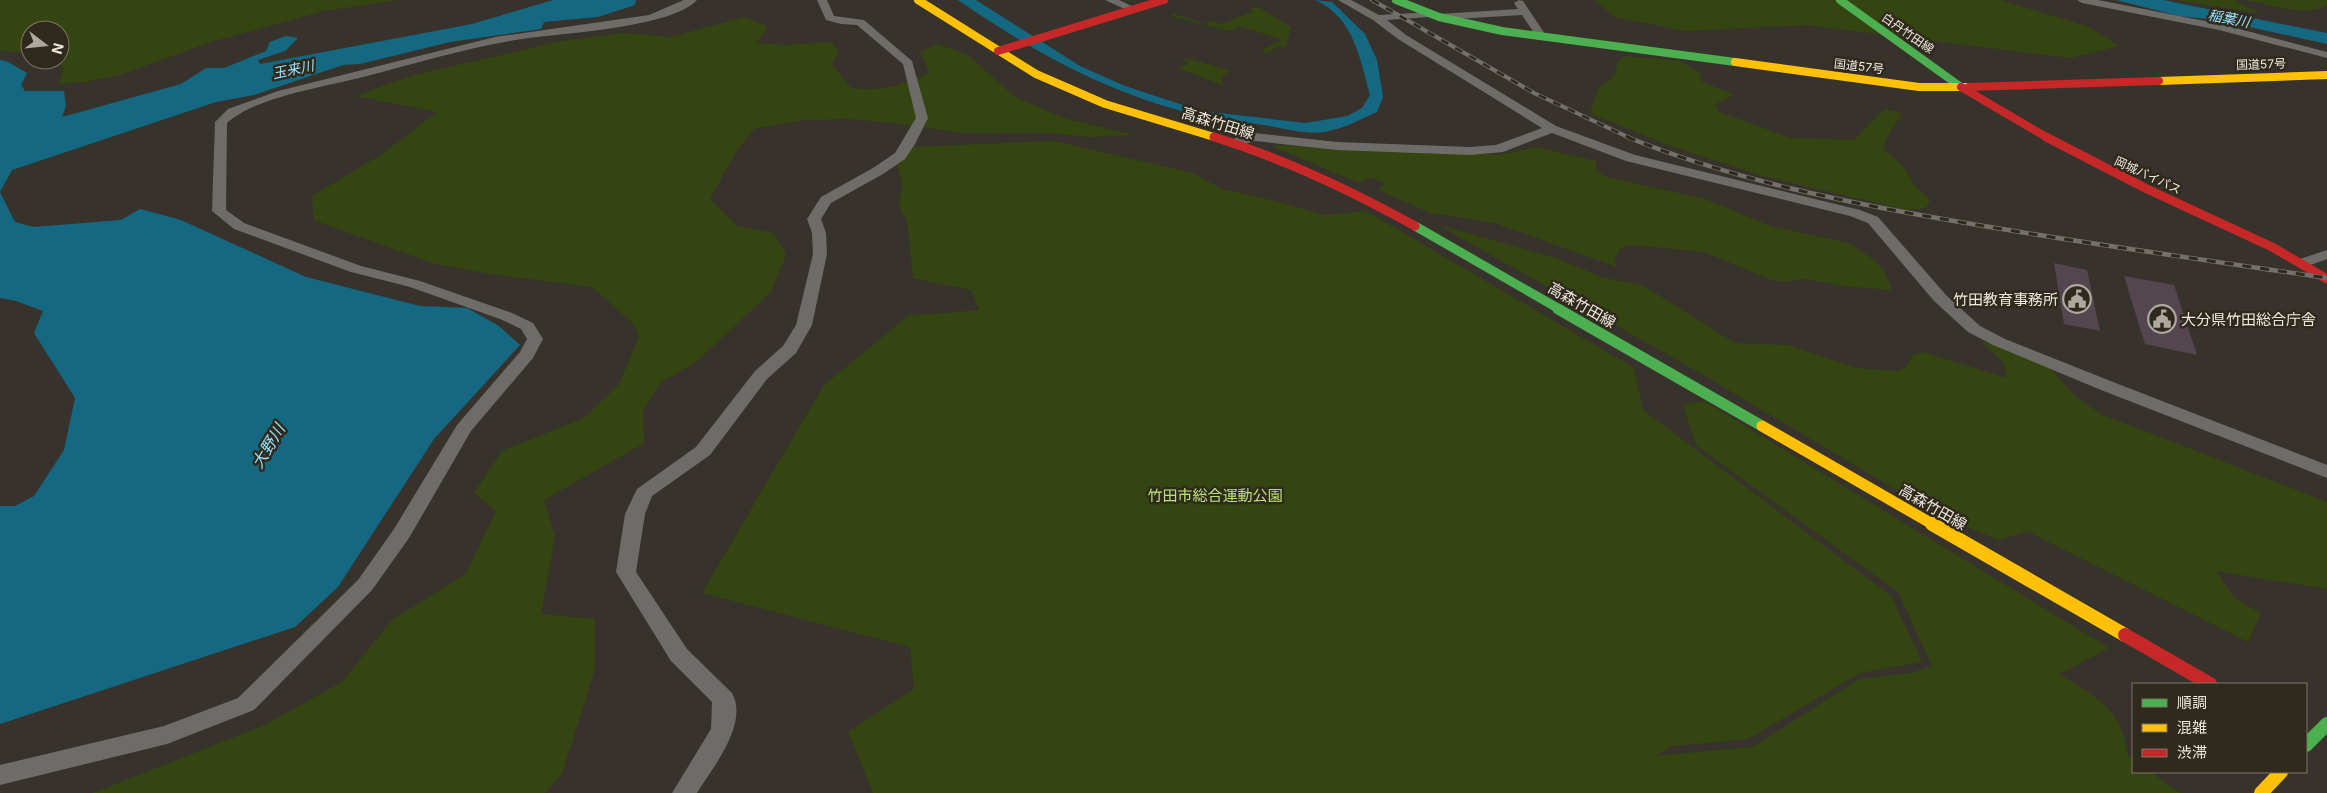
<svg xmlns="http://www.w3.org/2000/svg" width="2327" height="793" viewBox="0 0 2327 793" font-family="Inter,'Noto Sans JP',sans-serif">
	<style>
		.green { fill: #344511 }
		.water { fill: #156882 }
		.building { fill: #53464e }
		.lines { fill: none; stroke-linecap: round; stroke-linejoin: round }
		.street { fill: #6e6c69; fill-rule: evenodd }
		.fast-far3 { stroke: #4caf50; stroke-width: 8 }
		.fast-far2 { stroke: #4caf50; stroke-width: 9 }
		.fast-far1 { stroke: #4caf50; stroke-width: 11 }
		.fast { stroke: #4caf50; stroke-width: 14 }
		.slow-far2 { stroke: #ffc107; stroke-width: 8 }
		.slow-far1 { stroke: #ffc107; stroke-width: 11 }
		.slow { stroke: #ffc107; stroke-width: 14 }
		.jam-far2 { stroke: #c62828; stroke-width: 8 }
		.jam-far1 { stroke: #c62828; stroke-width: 9 }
		.jam { stroke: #c62828; stroke-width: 14 }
		.rail-far1-casing { stroke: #74716d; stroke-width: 4 }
		.rail-casing { stroke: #74716d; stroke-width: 4.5 }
		.rail-far1 { stroke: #302a1d; stroke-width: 2.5; stroke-dasharray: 8; stroke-linecap: butt }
		.rail { stroke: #302a1d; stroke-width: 3; stroke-dasharray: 9; stroke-linecap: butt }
		.labels { text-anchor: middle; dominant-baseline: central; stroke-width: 5; stroke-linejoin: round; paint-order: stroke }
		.far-street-label { font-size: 12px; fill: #ece8df; stroke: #302a1d }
		.far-water-label { font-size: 14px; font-style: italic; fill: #95e0fe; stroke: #302a1d }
		.street-label { font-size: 15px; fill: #ece8df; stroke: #302a1d }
		.poi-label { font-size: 15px; fill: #ece8df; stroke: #302a1d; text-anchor: end }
		.park-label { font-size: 15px; fill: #b9e277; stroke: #302a1d }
		.water-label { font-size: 16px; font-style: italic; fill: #95e0fe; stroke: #302a1d }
	</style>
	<rect width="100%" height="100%" fill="#37332c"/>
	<!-- green -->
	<path class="green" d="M0 0H398L324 11 211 42 117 76 84 82 58 84 63 71 60 59V30H30V53L0 51Z
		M1595 0H2001L2089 27 2119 46 2071 58 1807 25 1686 31 1615 17Z
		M2176 0H2237L2236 2 2263 14Z
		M2241 0H2327V5C2303 19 2268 2 2241 0Z
		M1254 7H1258L1291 27 1286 47 1279 46 1266 53 1261 51 1282 39 1241 27 1230 31 1170 16 1175 14 1206 24 1211 21 1220 24 1255 11 1250 9Z
		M744 17 768 27 756 43 787 45 831 42 839 52 832 64 851 88C885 92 900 85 930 73L920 52 937 44 968 55 1015 97 1064 118 1133 135 1090 137 1052 133H963L894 123 848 119 803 120 754 129 736 152 710 199 737 226 774 233 786 255 771 292 696 362 661 382 643 410 644 443 544 500 555 536 541 614 595 619V669L562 774 545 793H93L265 725 342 682 392 620 466 574 496 511 474 493 502 451 584 418 619 384 639 337 633 323 592 287 490 274 432 263 314 220 312 196 382 154 437 112 355 96 414 75 562 41 622 33 671 37Z
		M1624 56 1680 61 1702 74 1699 80 1734 95 1715 104 1719 112 1791 138 1854 140 1884 109 1901 113C1897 126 1884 136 1884 149L1904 167 1914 185 1930 200 1926 208 1906 210 1763 176 1668 145 1590 113 1598 89 1615 75 1618 62Z
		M1187 58 1231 71 1221 76 1223 85 1178 68 1189 63 1182 60Z
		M1054 141 1193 173 1222 189 1267 199 1324 215 1366 211 1634 368 1643 410 1891 596 1922 662 1860 673 1748 739 1672 746 1655 756 1753 747 1859 679 1911 673 1932 666 1898 592 1696 445 1683 405 1704 401 2109 648 2059 674C2096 697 2122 708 2128 756L2133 760V772H2150L2180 793H873L848 732 914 689 910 647 702 593 824 385 908 316 980 310 971 290 913 278 907 220 899 207 902 184 897 164 913 147Z
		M1277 145 1501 155 1535 147 1596 161V170L1606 177 1705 199 1773 227 1849 243 1873 259 1885 272 1892 290 1843 286 1804 279 1784 282 1772 280 1704 252 1635 245C1622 246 1619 248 1614 260L1617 267 1495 223 1430 213 1377 189 1386 184 1371 177 1359 183 1272 146Z
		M1438 225 1556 258 1601 277 1644 286 1735 343 1788 345 1857 368 1897 371 1906 367 1913 355 1923 352 2007 378 2004 363 1981 341 1995 344 2050 368 2077 398 2101 414 2327 502V589L2216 571 2234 598 2261 613 2248 642 2027 531 1999 540 1940 516 1700 373Z"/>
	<!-- water -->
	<path class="water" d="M553 0H636L635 5 598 17 544 22 541 29 450 42 360 64 343 65 254 95 216 102 12 170 0 192 15 222 34 227 121 220 140 209 181 220 306 277 420 306 467 308 499 326 520 345 434 439 338 587 295 627 0 724V506H15L34 496 64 450 75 398 34 333 43 311 16 301 0 298V60L6 61 27 73 21 85 25 91H64L66 106 62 117 181 84 206 68H224L266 51 270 42 286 36 298 38 285 51 258 60 260 64 472 24Z
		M958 0H976L1080 66 1125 86 1201 111 1306 123 1347 116 1362 108 1370 95C1360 59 1354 17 1315 0L1332 2 1365 34 1377 60 1383 97 1377 112C1359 120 1343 129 1324 132 1305 135 1283 128 1264 125 1235 121 1206 118 1178 110 1096 87 1028 48 958 0Z
		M2116 0H2163L2327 33V44L2218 20 2179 16Z"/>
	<!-- building -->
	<path class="building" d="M2054 263 2087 270 2100 331 2064 324Z
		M2124 276 2174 285 2197 355 2145 344Z"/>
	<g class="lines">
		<!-- street -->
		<path class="street" d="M684 0H697C672 27 567 33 529 38 472 46 418 63 363 77 325 87 255 97 227 123L226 210 244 223 361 266 420 281 512 313 533 323 543 339 533 358 471 431 409 538 372 590 254 710 167 744 0 785V765L164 726 238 698 358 580 394 529 457 425 520 352 527 339 521 329 500 319 410 287 351 272 234 229 212 211 215 122 228 109 278 91 495 37 649 15Z
			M817 0H827L834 16 864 20 912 61 928 118 915 144 905 159 883 174 831 203 821 219 826 233 827 254 812 325 796 353 767 379 710 455 652 496 645 514 636 572 687 649 732 693C749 724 713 767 697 793H672L711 729 712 702 671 661 616 572 625 514 637 489 696 447 755 371 783 346 796 325 813 254 812 233 807 219 821 197 873 168 895 153 916 118 903 64 857 25 841 24 826 20Z
			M1105 0H1119L1140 10 1139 12H1131Z
			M1338 0H1351L1379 15 1433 12 1434 14 1429 17 1387 20 1406 35 1556 126 1635 155 1860 210 1878 217 1946 295 1980 326 2005 339 2113 382 2327 465V478L2101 390 1993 345 1968 332 1934 301 1868 223 1850 216 1626 161 1552 133 1503 152 1470 155 1337 150 1255 141 1234 147 1229 146 1228 143 1229 140 1254 133 1337 142 1470 147 1496 145 1542 128 1398 39 1373 20Z
			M1519 0 1523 1 1547 37 1546 39H1538L1522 15 1439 20 1434 17 1439 14 1518 9 1514 3Z
			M2077 0H2098L2220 24 2327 52V58L2219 30 2082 3Z
			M2327 250V259L2302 268 2294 263 2297 260Z"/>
		<!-- fast-far3 -->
		<path class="fast-far3" d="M1396 0 1439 17 1502 31 1735 62
			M1840 0 1961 87"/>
		<!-- fast-far2 -->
		<path class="fast-far2" d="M1415 226 1561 310"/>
		<!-- fast-far1 -->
		<path class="fast-far1" d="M1558 309 1762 426"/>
		<!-- fast -->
		<path class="fast" d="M2306 745 2327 724"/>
		<!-- slow-far2 -->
		<path class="slow-far2" d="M918 0 1036 74 1105 104 1214 137
			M1735 62 1919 87H1969
			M2159 81 2327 75"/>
		<!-- slow-far1 -->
		<path class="slow-far1" d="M1762 426 1934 525"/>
		<!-- slow -->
		<path class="slow" d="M1932 524 2125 635
			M2261 793 2281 772"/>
		<!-- jam-far2 -->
		<path class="jam-far2" d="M998 51 1164 0
			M1961 87 2048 138
			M1969 87 2159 81
			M1214 137 1217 138"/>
		<!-- jam-far1 -->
		<path class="jam-far1" d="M1214 137C1285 159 1350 190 1415 226
			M2046 137 2147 189 2272 247 2327 279"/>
		<!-- jam -->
		<path class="jam" d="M2125 635 2210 684"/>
		<defs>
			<path id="rail-far1" d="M1372 0 1534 93 1630 138"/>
			<path id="rail" d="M1627 137C1733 180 1848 203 1960 222 2082 243 2205 260 2327 278"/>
		</defs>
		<!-- rail-far1 casing -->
		<use href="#rail-far1" class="rail-far1-casing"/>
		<!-- rail casing -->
		<use href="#rail" class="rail-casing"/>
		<!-- rail-far1 -->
		<use href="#rail-far1" class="rail-far1"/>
		<!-- rail -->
		<use href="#rail" class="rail"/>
	</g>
	<!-- icons -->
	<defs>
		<symbol id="civic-ring" viewBox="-11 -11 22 22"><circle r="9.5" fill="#302a1d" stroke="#ada9a0" stroke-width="1.5"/><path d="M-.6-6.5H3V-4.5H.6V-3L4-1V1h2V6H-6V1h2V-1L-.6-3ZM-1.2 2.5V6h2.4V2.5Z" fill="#ada9a0"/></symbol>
	</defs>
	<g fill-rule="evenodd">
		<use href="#civic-ring" x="2061" y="283" width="32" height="32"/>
		<use href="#civic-ring" x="2146" y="303" width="32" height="32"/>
	</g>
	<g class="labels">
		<!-- far-street labels -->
		<g class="far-street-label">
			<text transform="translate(1908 33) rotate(35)">白丹竹田線</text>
			<text transform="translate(2261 64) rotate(-2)">国道57号</text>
			<text transform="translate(1859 66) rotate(7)">国道57号</text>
			<text transform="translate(2148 175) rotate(25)">岡城バイパス</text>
		</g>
		<!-- far-water labels -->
		<g class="far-water-label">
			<text transform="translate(2229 18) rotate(11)">稲葉川</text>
			<text transform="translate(293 69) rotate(-12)">玉来川</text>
		</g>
		<!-- street labels -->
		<g class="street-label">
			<text transform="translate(1218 123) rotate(17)">高森竹田線</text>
			<text transform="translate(1582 305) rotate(30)">高森竹田線</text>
			<text transform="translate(1933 507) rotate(30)">高森竹田線</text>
		</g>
		<!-- poi labels -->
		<g class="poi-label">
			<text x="2058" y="299">竹田教育事務所</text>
			<text x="2181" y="319" text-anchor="start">大分県竹田総合庁舎</text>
		</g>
		<!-- park labels -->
		<g class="park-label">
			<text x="1215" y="495">竹田市総合運動公園</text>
		</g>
		<!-- water labels -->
		<g class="water-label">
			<text transform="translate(268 446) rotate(-59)">大野川</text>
		</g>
	</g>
	<!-- legend -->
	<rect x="2132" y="683" width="175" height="90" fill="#302a1d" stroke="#7b766b"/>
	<rect x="2142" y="699" width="25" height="8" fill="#4caf50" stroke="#7b766b"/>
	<text x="2177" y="708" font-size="15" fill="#ece8df">順調</text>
	<rect x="2142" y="724" width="25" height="8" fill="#ffc107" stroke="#7b766b"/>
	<text x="2177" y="733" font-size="15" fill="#ece8df">混雑</text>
	<rect x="2142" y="749" width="25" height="8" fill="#c62828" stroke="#7b766b"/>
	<text x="2177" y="758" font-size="15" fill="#ece8df">渋滞</text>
	<!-- north arrow -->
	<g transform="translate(45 45) rotate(106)"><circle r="24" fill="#302a1d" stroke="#7b766b"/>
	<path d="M0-4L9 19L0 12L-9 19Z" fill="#ada9a0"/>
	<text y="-8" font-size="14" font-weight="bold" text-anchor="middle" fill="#ece8df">N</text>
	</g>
</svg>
